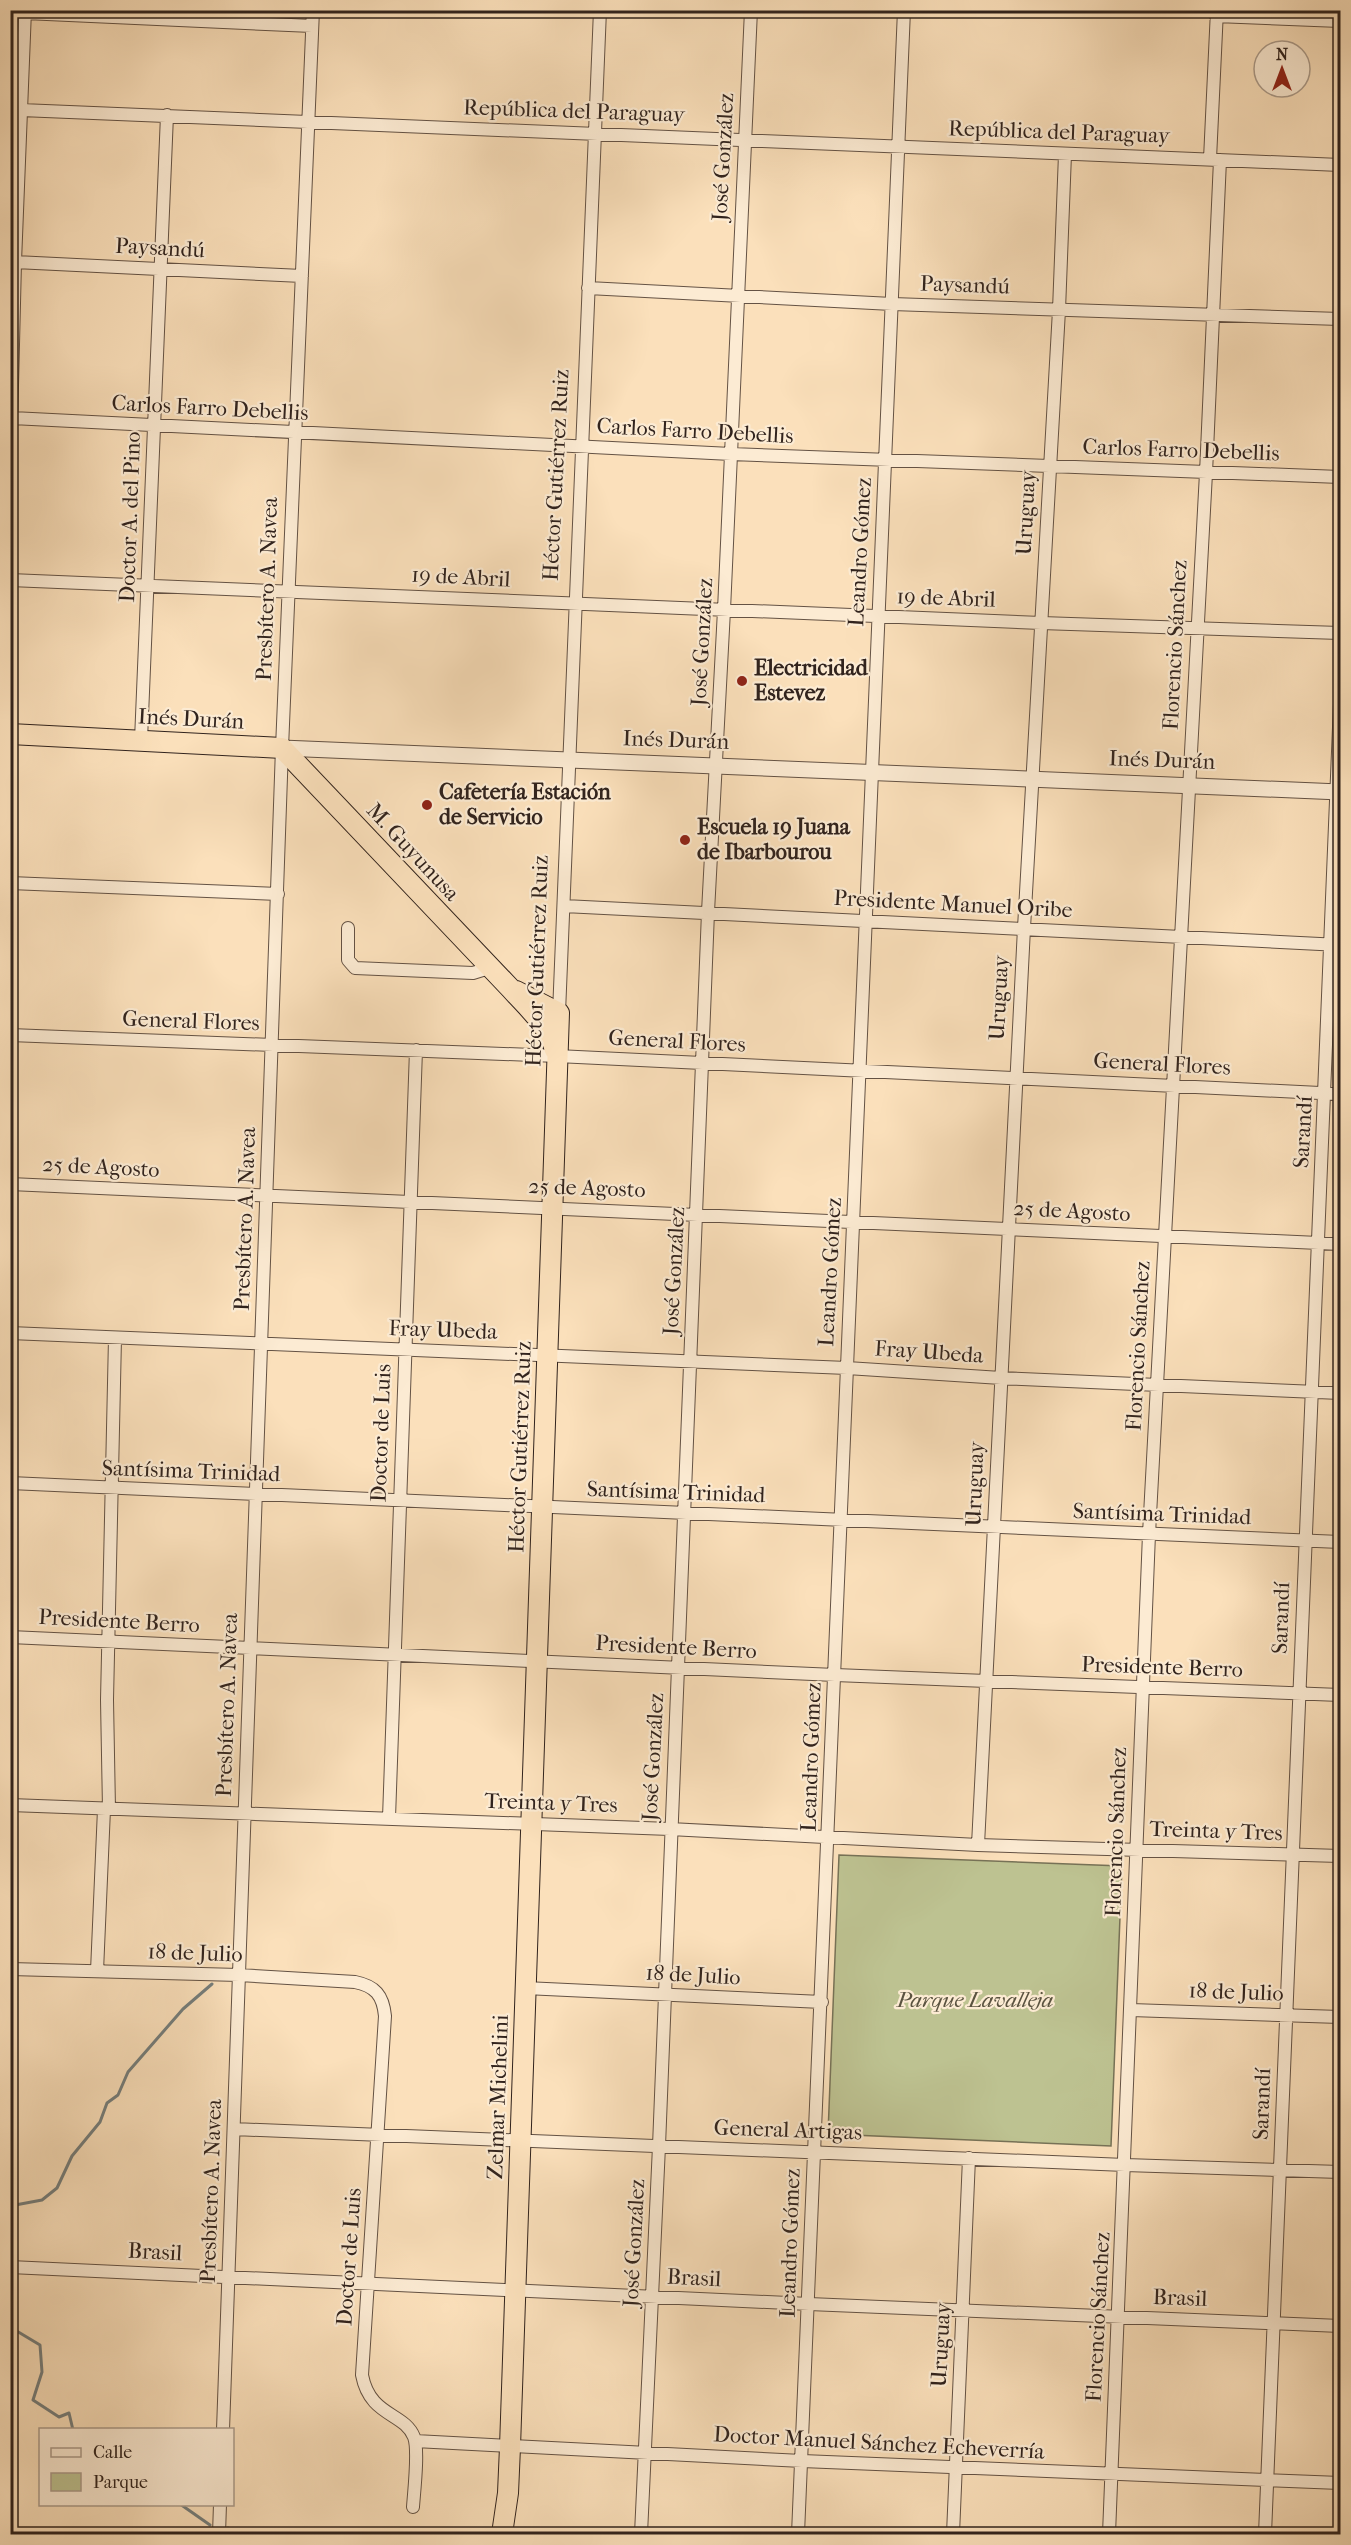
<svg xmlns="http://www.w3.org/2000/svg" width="1351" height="2545" viewBox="0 0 1351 2545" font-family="'IM FELL French Canon',serif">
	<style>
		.green { fill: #bdc291; stroke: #777257; stroke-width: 1.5 }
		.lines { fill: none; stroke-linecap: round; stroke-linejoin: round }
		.stream { stroke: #757e7c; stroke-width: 3 }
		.minor-casing { stroke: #645244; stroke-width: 14 }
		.tertiary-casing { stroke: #645244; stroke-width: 17 }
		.trunk-casing { stroke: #31231d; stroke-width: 22 }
		.minor { stroke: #fcebd3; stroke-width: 12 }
		.tertiary { stroke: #fcebd3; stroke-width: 15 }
		.trunk { stroke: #fbe0bb; stroke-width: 20 }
		.poi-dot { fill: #8f2418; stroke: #fcebd3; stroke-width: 2 }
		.labels { text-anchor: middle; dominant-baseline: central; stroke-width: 4.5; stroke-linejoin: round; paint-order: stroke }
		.street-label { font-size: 22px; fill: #31231d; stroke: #fcebd3 }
		.poi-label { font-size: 22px; font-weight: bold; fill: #31231d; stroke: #fcebd3; text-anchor: start }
		.park-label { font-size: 22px; font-style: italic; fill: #5b5340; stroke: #fcebd3 }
	</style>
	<rect width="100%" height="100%" fill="#fbe0bb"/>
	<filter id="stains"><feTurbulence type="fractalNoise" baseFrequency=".00333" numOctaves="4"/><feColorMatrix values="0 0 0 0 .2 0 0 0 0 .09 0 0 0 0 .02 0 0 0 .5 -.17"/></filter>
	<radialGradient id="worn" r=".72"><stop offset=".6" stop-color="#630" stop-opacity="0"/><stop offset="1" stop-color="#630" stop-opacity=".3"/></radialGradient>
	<!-- green -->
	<path class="green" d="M839 1855 1122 1866 1111 2146 828 2134Z"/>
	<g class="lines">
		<!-- stream -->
		<path class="stream" d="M10 2206 42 2200 57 2188 72 2156 100 2122 107 2103 118 2095 128 2072 183 2009 212 1984
			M10 2327 40 2345 42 2372 33 2400 59 2417 69 2413 73 2430
			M180 2504 210 2525
			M228 2528 239 2534"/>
		<defs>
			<path id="minor" d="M25 13 312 26
				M1216 16 1340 21
				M21 110 1340 165
				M1210 159 1217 10
				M15 262 302 276
				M588 288 892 304 1340 319
				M12 418 731 454 1340 477
				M10 467 15 262 25 10
				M10 580 1041 623 1340 633
				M141 740 167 115
				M10 883 278 894
				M564 906 1340 945
				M348 928V960L355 968 473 973 489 968
				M559 1013 600 10
				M10 1035 557 1056 1340 1094
				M10 1184 1340 1244
				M10 1333 847 1368 1001 1378 1340 1393
				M10 1483 1340 1542
				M10 1637 835 1675 1340 1695
				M10 1805 670 1829 978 1845 1340 1856
				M109 1809 107 1700 115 1338
				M389 1818 416 1050
				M978 1845 1024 928 1059 310 1065 154
				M10 1969 239 1975 355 1982C375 1986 383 1995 385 2016L362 2375C370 2417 404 2412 414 2437 419 2450 414 2492 413 2507
				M97 1971 104 1809
				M525 1988 822 2002
				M1131 2010 1340 2017
				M234 2129 1125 2165 1340 2172
				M10 2267 809 2304 1340 2326
				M223 2430 282 748 313 10
				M415 2441 802 2461 1340 2483
				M219 2534 220 2504
				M641 2534 659 2146 708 912 724 610 751 10
				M798 2534 904 10
				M953 2534 969 2158
				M1109 2534 1149 1534 1206 473 1220 160
				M1265 2534 1340 703"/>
			<path id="tertiary" d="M282 748 1340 792"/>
			<path id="trunk" d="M10 734 282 748 511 989C527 1007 549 1026 555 1050
				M516 991 559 1013
				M502 2534 508 2493 510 2447 559 1013"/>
		</defs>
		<!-- minor casing -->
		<use href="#minor" class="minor-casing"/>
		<!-- tertiary casing -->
		<use href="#tertiary" class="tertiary-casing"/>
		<!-- trunk casing -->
		<use href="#trunk" class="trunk-casing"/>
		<!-- minor -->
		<use href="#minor" class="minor"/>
		<!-- tertiary -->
		<use href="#tertiary" class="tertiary"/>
		<!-- trunk -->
		<use href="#trunk" class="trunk"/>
	</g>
	<!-- markers -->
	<g class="poi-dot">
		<circle cx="742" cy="681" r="6"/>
		<circle cx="427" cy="805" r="6"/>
		<circle cx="685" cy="840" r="6"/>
	</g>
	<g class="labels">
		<!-- street labels -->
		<g class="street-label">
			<text transform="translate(574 111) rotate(2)">República del Paraguay</text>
			<text transform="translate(1059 132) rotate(2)">República del Paraguay</text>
			<text transform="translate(723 157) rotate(-87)">José González</text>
			<text transform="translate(160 248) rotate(3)">Paysandú</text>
			<text transform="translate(965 285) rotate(2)">Paysandú</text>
			<text transform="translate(210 408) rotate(3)">Carlos Farro Debellis</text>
			<text transform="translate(695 431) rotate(3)">Carlos Farro Debellis</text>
			<text transform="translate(1181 450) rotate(2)">Carlos Farro Debellis</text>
			<text transform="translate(556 475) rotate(-87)">Héctor Gutiérrez Ruiz</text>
			<text transform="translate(1026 513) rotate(-87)">Uruguay</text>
			<text transform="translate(130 517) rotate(-88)">Doctor A. del Pino</text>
			<text transform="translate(860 552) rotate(-87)">Leandro Gómez</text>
			<text transform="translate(461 577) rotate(3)">19 de Abril</text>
			<text transform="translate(267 589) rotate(-88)">Presbítero A. Navea</text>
			<text transform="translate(946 598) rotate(2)">19 de Abril</text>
			<text transform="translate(702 642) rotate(-87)">José González</text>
			<text transform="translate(1175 645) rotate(-87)">Florencio Sánchez</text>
			<text transform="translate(191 719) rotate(3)">Inés Durán</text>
			<text transform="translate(676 740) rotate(2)">Inés Durán</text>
			<text transform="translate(1162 760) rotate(2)">Inés Durán</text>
			<text transform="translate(413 852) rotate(47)">M. Guyunusa</text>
			<text transform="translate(953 904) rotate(3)">Presidente Manuel Oribe</text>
			<text transform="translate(537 961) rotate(-88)">Héctor Gutiérrez Ruiz</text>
			<text transform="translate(999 998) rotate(-87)">Uruguay</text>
			<text transform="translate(191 1021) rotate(2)">General Flores</text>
			<text transform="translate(677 1041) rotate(3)">General Flores</text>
			<text transform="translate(1162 1064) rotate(3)">General Flores</text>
			<text transform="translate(1303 1132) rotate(-87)">Sarandí</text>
			<text transform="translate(101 1167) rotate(3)">25 de Agosto</text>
			<text transform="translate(587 1188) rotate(2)">25 de Agosto</text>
			<text transform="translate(1072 1211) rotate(3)">25 de Agosto</text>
			<text transform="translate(245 1219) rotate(-88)">Presbítero A. Navea</text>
			<text transform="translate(674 1271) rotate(-87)">José González</text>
			<text transform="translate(830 1272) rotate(-87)">Leandro Gómez</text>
			<text transform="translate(443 1330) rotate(2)">Fray Ubeda</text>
			<text transform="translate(1138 1346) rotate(-87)">Florencio Sánchez</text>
			<text transform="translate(929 1352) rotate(4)">Fray Ubeda</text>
			<text transform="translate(381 1433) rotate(-88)">Doctor de Luis</text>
			<text transform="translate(520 1447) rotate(-88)">Héctor Gutiérrez Ruiz</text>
			<text transform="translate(191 1471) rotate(2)">Santísima Trinidad</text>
			<text transform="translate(975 1484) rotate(-88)">Uruguay</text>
			<text transform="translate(676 1492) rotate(2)">Santísima Trinidad</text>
			<text transform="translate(1162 1514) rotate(2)">Santísima Trinidad</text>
			<text transform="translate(1281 1618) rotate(-88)">Sarandí</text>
			<text transform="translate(119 1621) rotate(3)">Presidente Berro</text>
			<text transform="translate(676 1647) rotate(3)">Presidente Berro</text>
			<text transform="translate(1162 1667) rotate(2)">Presidente Berro</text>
			<text transform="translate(227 1705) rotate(-88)">Presbítero A. Navea</text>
			<text transform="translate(653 1757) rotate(-87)">José González</text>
			<text transform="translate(811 1757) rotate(-88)">Leandro Gómez</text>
			<text transform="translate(551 1803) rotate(2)">Treinta y Tres</text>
			<text transform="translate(1216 1831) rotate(2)">Treinta y Tres</text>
			<text transform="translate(1116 1832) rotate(-88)">Florencio Sánchez</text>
			<text transform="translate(195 1953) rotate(2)">18 de Julio</text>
			<text transform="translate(693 1975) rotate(3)">18 de Julio</text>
			<text transform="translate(1236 1992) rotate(2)">18 de Julio</text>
			<text transform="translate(498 2097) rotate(-88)">Zelmar Michelini</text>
			<text transform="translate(1262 2104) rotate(-88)">Sarandí</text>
			<text transform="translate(788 2130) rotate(2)">General Artigas</text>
			<text transform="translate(211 2191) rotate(-88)">Presbítero A. Navea</text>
			<text transform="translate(634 2243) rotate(-87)">José González</text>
			<text transform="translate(790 2243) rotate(-88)">Leandro Gómez</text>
			<text transform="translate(155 2252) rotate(3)">Brasil</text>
			<text transform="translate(349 2257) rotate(-86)">Doctor de Luis</text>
			<text transform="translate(694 2278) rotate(3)">Brasil</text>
			<text transform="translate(1180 2298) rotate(2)">Brasil</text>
			<text transform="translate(1098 2317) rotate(-87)">Florencio Sánchez</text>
			<text transform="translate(941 2345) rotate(-87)">Uruguay</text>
			<text transform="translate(879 2443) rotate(3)">Doctor Manuel Sánchez Echeverría</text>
		</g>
		<!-- poi labels -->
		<g class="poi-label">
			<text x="754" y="668">Electricidad<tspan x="754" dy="25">Estevez</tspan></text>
			<text x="439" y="792">Cafetería Estación<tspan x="439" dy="25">de Servicio</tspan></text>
			<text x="697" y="827">Escuela 19 Juana<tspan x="697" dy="25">de Ibarbourou</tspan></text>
		</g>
		<!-- park labels -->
		<g class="park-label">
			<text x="975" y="2000">Parque Lavalleja</text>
		</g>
	</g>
	<!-- margin -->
	<rect width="1351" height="2545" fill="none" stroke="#fbe0bb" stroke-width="36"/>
	<rect x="12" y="12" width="1327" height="2521" fill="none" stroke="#31231d" stroke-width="3"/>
	<rect x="18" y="18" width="1315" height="2509" fill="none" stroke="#31231d" stroke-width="1.5"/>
	<!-- legend -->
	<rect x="39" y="2428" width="195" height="78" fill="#fcebd3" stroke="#ab9b8a" stroke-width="1.5"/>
	<rect x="51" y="2448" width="30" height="9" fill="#fcebd3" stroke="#ab9b8a" stroke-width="1.5"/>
	<text x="93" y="2458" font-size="18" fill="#31231d">Calle</text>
	<rect x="51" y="2473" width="30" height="18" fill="#bdc291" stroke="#ab9b8a" stroke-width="1.5"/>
	<text x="93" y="2488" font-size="18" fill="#31231d">Parque</text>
	<!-- north arrow -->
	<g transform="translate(1282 69)"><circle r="28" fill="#fcebd3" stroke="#ab9b8a" stroke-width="1.5"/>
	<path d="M0-4.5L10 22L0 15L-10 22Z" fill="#8f2418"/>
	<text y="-9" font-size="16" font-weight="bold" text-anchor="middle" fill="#31231d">N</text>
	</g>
	<rect width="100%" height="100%" filter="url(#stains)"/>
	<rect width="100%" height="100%" fill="url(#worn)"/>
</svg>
